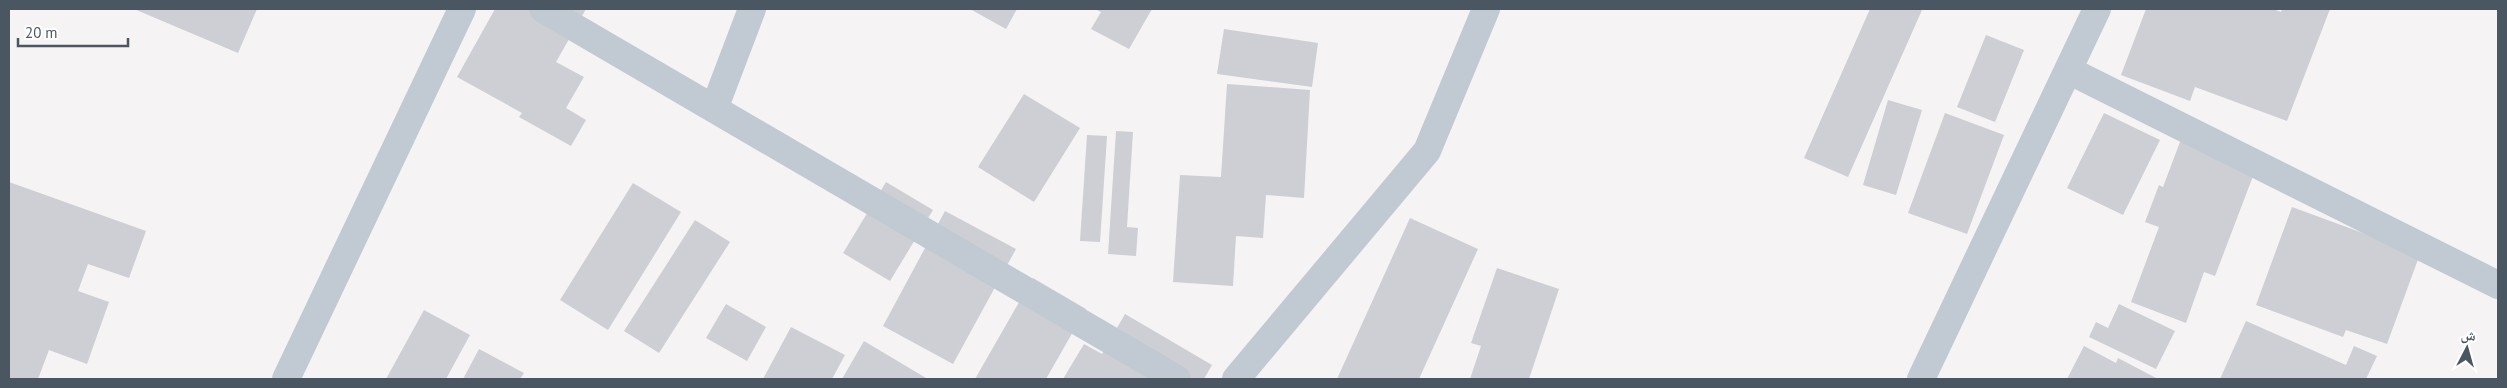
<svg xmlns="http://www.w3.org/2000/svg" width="2507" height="388" viewBox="0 0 2507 388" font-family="'PT Sans','Noto Naskh Arabic',sans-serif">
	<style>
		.building { fill: #cdcfd5 }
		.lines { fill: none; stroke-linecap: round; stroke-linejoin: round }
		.street { stroke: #c1cad2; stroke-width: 28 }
	</style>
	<rect width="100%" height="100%" fill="#f5f3f3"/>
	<!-- building -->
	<path class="building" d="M134 9H257L238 53Z
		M495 9H586L556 62 584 77 566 108 586 120 571 146 519 117 522 113 457 77Z
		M970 9H1017L1006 29Z
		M1095 9H1152L1129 49 1091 29 1101 12Z
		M1870 9 1922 10 1848 177 1804 158Z
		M2146 9H2273L2281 12 2282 9H2330L2287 121 2195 87 2190 101 2121 75Z
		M1224 29 1318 43 1312 87 1217 74Z
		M1986 35 2024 50 1995 122 1957 107Z
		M1227 84 1310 90 1304 198 1266 195 1263 238 1236 236 1233 286 1173 282 1180 175 1221 177Z
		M1024 94 1080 128 1034 202 978 167Z
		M1888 100 1922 110 1896 195 1863 185Z
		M1945 113 2004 135 1967 234 1908 213Z
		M2104 113 2160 140 2123 215 2067 188Z
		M1116 131 1133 132 1127 227 1138 228 1136 256 1108 254Z
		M2183 134 2258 163 2215 276 2204 272 2186 323 2131 302 2159 227 2145 222 2159 185 2163 187Z
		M1087 135 1107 136 1100 242 1080 241Z
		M9 182 146 231 129 278 88 264 78 291 109 302 87 364 49 350 38 379H9Z
		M886 182 933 210 890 281 843 253Z
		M633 183 681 212 608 330 560 300Z
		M2292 207 2420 254 2387 344 2346 330 2343 337 2256 305Z
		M945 211 1016 249 953 364 883 326Z
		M1410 218 1478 249 1419 379H1337Z
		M695 220 730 242 659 353 624 331Z
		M1497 268 1559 289 1529 379H1470L1481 346 1471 343Z
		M1033 278 1086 309 1046 379H975Z
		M726 304 766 327 747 361 706 338Z
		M2119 304 2175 331 2156 369 2089 337 2096 322 2108 328Z
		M424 310 470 335 446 379H386Z
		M1125 314 1212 365 1204 379H1063L1084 344 1102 354Z
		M2246 321 2346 365 2354 346 2377 356 2366 379H2220Z
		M791 327 845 355 832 379H763Z
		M864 341 926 378 925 379H842Z
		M2084 346 2116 363 2118 358 2158 379H2067Z
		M479 349 524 373 520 379H463Z"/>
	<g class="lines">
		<!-- street -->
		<path class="street" d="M543 9 1177 379
			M2068 70 2498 285
			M714 109 752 9
			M286 379 462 9
			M1236 379 1427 151 1486 9
			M1921 379 2097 9"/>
	</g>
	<!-- border -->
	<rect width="2507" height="388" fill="none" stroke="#4a5661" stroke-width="20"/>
	<!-- north arrow -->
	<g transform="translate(2467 348) rotate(6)" stroke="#ffffff" stroke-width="4" paint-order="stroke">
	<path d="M0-4L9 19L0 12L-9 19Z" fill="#4a5661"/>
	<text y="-8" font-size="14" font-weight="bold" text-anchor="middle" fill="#4a5661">ش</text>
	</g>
	<!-- scale -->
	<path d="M18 38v8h110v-8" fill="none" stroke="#4a5661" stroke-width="2.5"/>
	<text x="25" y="38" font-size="15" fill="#4a5661" stroke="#ffffff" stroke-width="4" paint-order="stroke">20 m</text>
</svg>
